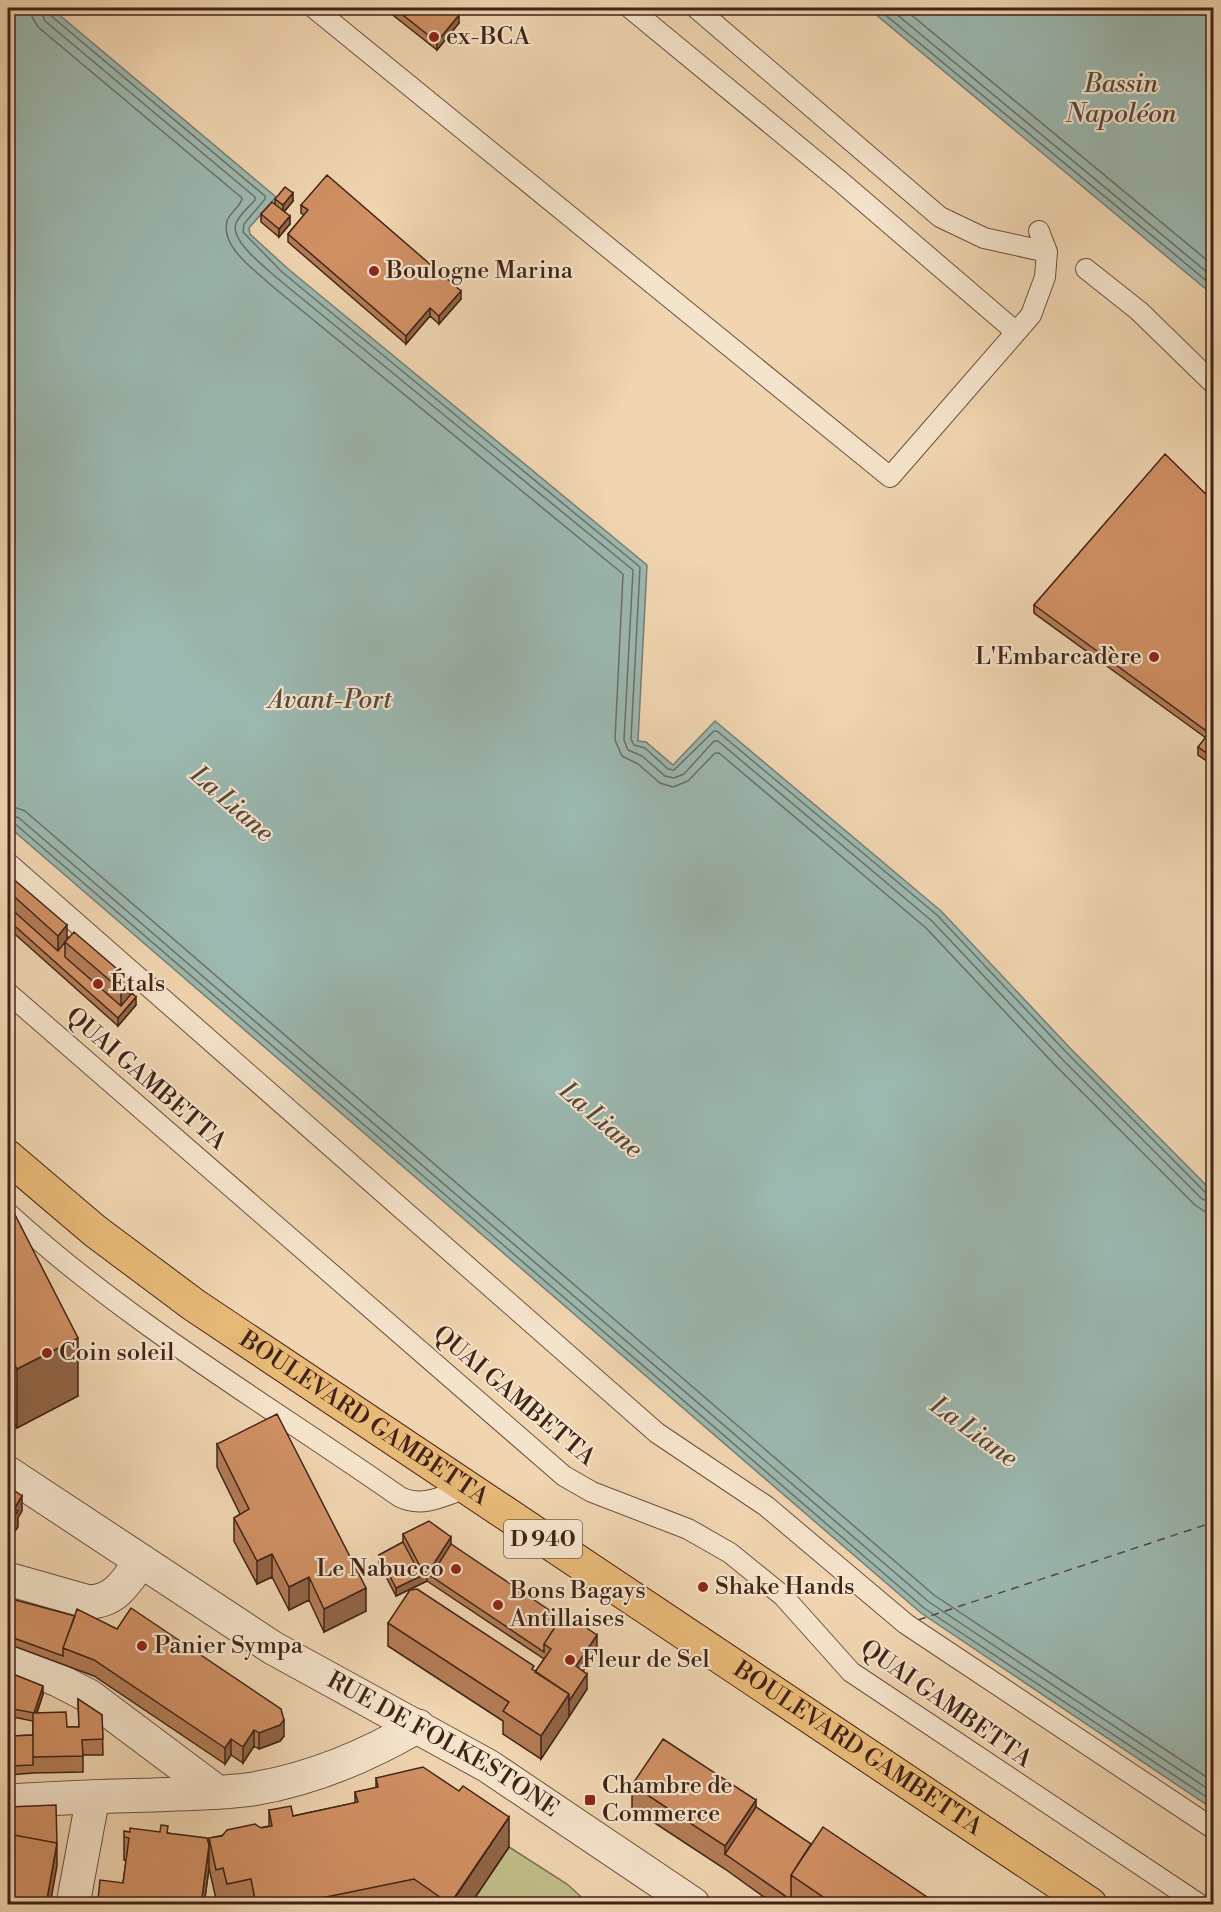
<svg xmlns="http://www.w3.org/2000/svg" width="1221" height="1912" viewBox="0 0 1221 1912" font-family="'Libre Bodoni',serif">
	<style>
		.green { fill: #c0bc87; stroke: #807050; stroke-width: 1.5 }
		.water { fill: #9bb8b0; stroke: #777c73; stroke-width: 1.5 }
		.lines { fill: none; stroke-linecap: round; stroke-linejoin: round }
		.shore { stroke: #6e6e64; stroke-width: 1.5 }
		.ferry { stroke: #57483e; stroke-width: 1.5; stroke-dasharray: 8 6; stroke-linecap: butt }
		.service-casing { stroke: #6c503e; stroke-width: 22 }
		.minor-casing { stroke: #6c503e; stroke-width: 35 }
		.primary-casing { stroke: #402318; stroke-width: 35 }
		.service { stroke: #f5e4cc; stroke-width: 20 }
		.minor { stroke: #f5e4cc; stroke-width: 33 }
		.primary { stroke: #e8ba78; stroke-width: 33 }
		.wall { fill: #b37c56; stroke: #402318; stroke-width: 1.5; fill-rule: evenodd }
		.shaded-wall { fill: #926546; stroke: #402318; stroke-width: 1.5 }
		.building { fill: #d09064; stroke: #402318; stroke-width: 1.5 }
		.poi-dot { fill: #8f2418; stroke: #f5e4cc; stroke-width: 2 }
		.labels { text-anchor: middle; dominant-baseline: central; stroke-width: 4.5; stroke-linejoin: round; paint-order: stroke }
		.shield { fill: #f5e4cc; stroke: #765d4e; stroke-width: 1.5 }
		.shield-label { font-size: 22px; font-weight: bold; fill: #402318 }
		.poi-label { font-size: 24px; fill: #402318; stroke: #f5e4cc; text-anchor: start }
		.street-label { font-size: 24px; fill: #402318; stroke: #f5e4cc }
		.water-label { font-size: 26px; font-style: italic; fill: #57483e; stroke: #f5e4cc }
	</style>
	<rect width="100%" height="100%" fill="#f0d5b0"/>
	<filter id="stains"><feTurbulence type="fractalNoise" baseFrequency=".00333" numOctaves="4"/><feColorMatrix values="0 0 0 0 .2 0 0 0 0 .09 0 0 0 0 .02 0 0 0 .5 -.17"/></filter>
	<radialGradient id="worn" r=".72"><stop offset=".6" stop-color="#630" stop-opacity="0"/><stop offset="1" stop-color="#630" stop-opacity=".3"/></radialGradient>
	<!-- green -->
	<path class="green" d="M509 1847 567 1884 589 1904H470Z"/>
	<!-- water -->
	<path class="water" d="M8 8H51L276 197 249 228 250 234 287 268 647 565 638 741 646 742 673 765 715 721 941 911 1070 1048 1213 1192V1809L921 1613 8 826Z
		M868 8H1213V295Z"/>
	<g class="lines">
		<!-- shore -->
		<path class="shore" d="M31 8 32 17 38 27 242 198C241 207 230 212 227 221 220 247 256 271 272 286L623 574 615 740 622 756 638 764 660 783 673 787 688 781 715 753H719L926 928 1054 1064 1195 1205 1204 1211 1214 1212
			M40 8 45 21 255 197V200C249 207 240 214 236 223 229 240 265 267 277 278L633 570 624 740 628 750 642 756 665 776 674 778 684 774 714 741H718L932 921 1060 1057 1202 1199 1214 1203
			M47 8 50 15 265 196V199L244 224 243 232 282 272 640 567 631 739 634 745 645 748 668 769 674 770 714 731H717L937 915 1066 1052 1207 1194 1214 1196
			M877 8 1214 287
			M889 8 1214 278
			M903 8 1214 266
			M8 805 25 811 934 1595 1214 1782
			M8 814 19 818 929 1602 1214 1793
			M8 822 14 823 924 1608 1214 1802"/>
		<!-- ferry -->
		<path class="ferry" d="M918 1620 1214 1522"/>
		<defs>
			<path id="service" d="M314 8 890 477 1031 315 1045 277 1047 252 1039 231
				M630 8 840 181 1016 332
				M696 8 940 217 984 238 1047 252
				M1086 269 1139 311 1214 384
				M8 863 657 1433 766 1506 906 1624 1214 1829
				M8 993 564 1476 592 1492 688 1529 730 1553 783 1596 851 1672 1199 1904
				M8 1213C127 1322 268 1405 400 1497 422 1508 444 1496 466 1488"/>
			<g id="minor">
				<path id="s1" d="M8 1473 273 1648 488 1766 693 1904"/>
				<path d="M8 1579 89 1602C116 1601 126 1582 141 1561"/>
				<path d="M8 1659 58 1680 89 1696 217 1792"/>
				<path d="M8 1801C56 1798 105 1796 153 1795 186 1793 220 1794 253 1789 312 1779 367 1756 418 1726"/>
				<path d="M73 1904 93 1797"/>
			</g>
			<g id="primary">
				<path id="s2" d="M8 1157 95 1231 194 1305 1090 1904"/>
			</g>
		</defs>
		<!-- service casing -->
		<use href="#service" class="service-casing"/>
		<!-- minor casing -->
		<use href="#minor" class="minor-casing"/>
		<!-- primary casing -->
		<use href="#primary" class="primary-casing"/>
		<!-- service -->
		<use href="#service" class="service"/>
		<!-- minor -->
		<use href="#minor" class="minor"/>
		<!-- primary -->
		<use href="#primary" class="primary"/>
	</g>
	<!-- wall -->
	<path class="wall" d="M384 8H450L459 23 437 50Z
		M275 199 293 201 284 212 290 224 279 237 261 222V214L275 204Z
		M301 205 461 299 439 324 430 316 406 344 288 242V234L304 215 301 213Z
		M1214 502V766L1198 755V747L1206 738 1034 613V605Z
		M8 881 130 995 136 1005 118 1026 8 928Z
		M8 1201 78 1396 17 1428 8 1410Z
		M217 1444 366 1611 324 1632 309 1600 289 1610 272 1577 257 1584 234 1541V1518L240 1514 217 1467Z
		M403 1534 451 1544 597 1651 583 1671 587 1689 541 1759 503 1734V1721L388 1646V1623L535 1672 544 1659 427 1581 396 1596 379 1563V1555L403 1542Z
		M8 1598 284 1736 280 1741 259 1749 254 1746 243 1763 231 1755 225 1764 94 1676 8 1644Z
		M8 1662V1672L43 1694 37 1713 67 1727H79L78 1699 102 1715 103 1755H83V1772L33 1773V1772V1773L8 1775ZM13 1717 33 1721V1735L12 1736Z
		M376 1778 509 1847 470 1905H225L223 1898 216 1899 209 1868 204 1905H98V1900L123 1883 126 1861 124 1860V1837L130 1832 168 1833 209 1845V1838L269 1826V1810L293 1816 355 1803V1792L376 1788Z
		M632 1785 756 1807 811 1844 939 1905H775L725 1869 632 1808Z"/>
	<!-- shaded-wall -->
	<path class="shaded-wall" d="M459 15V23L437 50V42Z
		M293 193V201L283 213V205Z
		M290 216V224L279 237V229Z
		M461 291V299L439 324V316Z
		M430 308V316L406 344V336Z
		M67 925V943L65 942 58 959V936Z
		M130 980V1003L121 1014V990Z
		M136 997V1005L118 1026V1018Z
		M78 1338V1396L17 1428V1369Z
		M22 1496V1511L18 1518V1527L8 1541V1525L14 1509Z
		M451 1537V1552L431 1576V1568Z
		M272 1554V1577L257 1584V1561Z
		M427 1565V1581L396 1596V1588L421 1576V1568Z
		M309 1577V1600L289 1610V1587Z
		M366 1588V1611L324 1632V1609Z
		M597 1635V1651L576 1681V1666Z
		M587 1674V1689L569 1717V1701Z
		M43 1686V1694L34 1721V1713Z
		M569 1694V1717L541 1759V1736Z
		M284 1720V1736L280 1741 259 1749V1733Z
		M254 1730V1746L243 1763V1747Z
		M231 1739V1755L225 1764V1748Z
		M756 1800V1823L725 1854V1846Z
		M509 1817V1847L470 1905H450Z
		M57 1843V1866L50 1905H46Z
		M209 1845V1868L204 1905H201Z"/>
	<!-- building -->
	<path class="building" d="M394 8H450L459 15 437 42Z
		M327 175 461 291 439 316 430 308 406 336 288 234 308 210 301 205Z
		M285 187 293 193 283 205 275 199Z
		M272 202 290 216 279 229 261 214Z
		M1165 454 1214 502V758L1198 747 1209 733 1034 605Z
		M11 877 67 925 58 936 8 891V881Z
		M8 906 58 951 65 942V957L121 1006 132 993 136 997 118 1018 8 920Z
		M74 932 130 980 121 990 65 942Z
		M8 1201 78 1338 17 1369 8 1351Z
		M277 1414 366 1588 324 1609 309 1577 289 1587 272 1554 257 1561 234 1518 249 1509 217 1444Z
		M8 1486 22 1496 14 1509 18 1511 8 1525Z
		M429 1521 451 1537 431 1568 427 1565 421 1568 403 1534Z
		M403 1542 421 1576 396 1588 379 1555Z
		M451 1544 561 1618 544 1644V1652L431 1576Z
		M417 1589 534 1666 532 1669 569 1694 541 1736 503 1711 509 1702 388 1623 410 1590Z
		M8 1598 75 1616 63 1648V1656L8 1636Z
		M131 1608 281 1709 284 1720 280 1725 259 1733 254 1730 243 1747 231 1739 225 1748 94 1660 63 1648 77 1609 117 1629Z
		M564 1613 597 1635 576 1666 587 1674 569 1701V1694L535 1672 551 1649 544 1644Z
		M8 1672 43 1686 34 1713 13 1709V1702L8 1700Z
		M78 1699 102 1715 103 1739 82 1740 83 1756 33 1757V1713L66 1712 67 1727H79Z
		M8 1700 13 1702 11 1759H8Z
		M33 1735V1765L11 1766 12 1736Z
		M663 1739 756 1800 725 1846 632 1785Z
		M423 1767 459 1791 463 1786 509 1817 450 1904 414 1879 287 1905H256L251 1879 227 1884 223 1868 216 1870 209 1838 222 1836 227 1830 255 1824 261 1828 272 1826 269 1810 291 1806 293 1816 358 1802 355 1792 378 1787 376 1778Z
		M56 1805 57 1843 8 1834V1807Z
		M756 1807 811 1844 791 1875V1900L725 1854Z
		M161 1825 168 1826 167 1833 207 1838 209 1845 201 1905H121V1902L98 1900 100 1880 123 1883 129 1838 124 1837V1831L130 1832V1828L160 1832Z
		M823 1827 939 1905H835L791 1875Z
		M8 1834 57 1843 46 1905H8Z
		M634 1900 641 1905H630Z"/>
	<!-- markers -->
	<g class="poi-dot">
		<circle cx="434" cy="37" r="6"/>
		<circle cx="374" cy="271" r="6"/>
		<circle cx="1154" cy="657" r="6"/>
		<circle cx="98" cy="984" r="6"/>
		<circle cx="47" cy="1353" r="6"/>
		<circle cx="456" cy="1569" r="6"/>
		<circle cx="703" cy="1587" r="6"/>
		<circle cx="498" cy="1605" r="6"/>
		<circle cx="142" cy="1646" r="6"/>
		<circle cx="570" cy="1660" r="6"/>
		<rect x="584" y="1794" width="12" height="12" rx="3"/>
	</g>
	<g class="labels">
		<!-- shield labels -->
		<rect class="shield" x="504" y="1520" width="78" height="38" rx="4.5"/>
		<g class="shield-label">
			<text x="543" y="1539">D 940</text>
		</g>
		<!-- poi labels -->
		<g class="poi-label">
			<text x="446" y="37">ex-BCA</text>
			<text x="386" y="271">Boulogne Marina</text>
			<text x="1142" y="657" text-anchor="end">L'Embarcadère</text>
			<text x="110" y="984">Étals</text>
			<text x="59" y="1353">Coin soleil</text>
			<text x="444" y="1569" text-anchor="end">Le Nabucco</text>
			<text x="715" y="1587">Shake Hands</text>
			<text x="510" y="1591">Bons Bagays<tspan x="510" dy="28">Antillaises</tspan></text>
			<text x="154" y="1646">Panier Sympa</text>
			<text x="582" y="1660">Fleur de Sel</text>
			<text x="602" y="1786">Chambre de<tspan x="602" dy="28">Commerce</tspan></text>
		</g>
		<!-- street labels -->
		<g class="street-label">
			<text transform="translate(146 1079) rotate(41)">QUAI GAMBETTA</text>
			<text transform="translate(514 1396) rotate(40)">QUAI GAMBETTA</text>
			<text stroke="none"><textPath href="#s2" startOffset="442">BOULEVARD GAMBETTA</textPath></text>
			<text transform="translate(946 1704) rotate(35)">QUAI GAMBETTA</text>
			<text stroke="none"><textPath href="#s1" startOffset="513">RUE DE FOLKESTONE</textPath></text>
			<text stroke="none"><textPath href="#s2" startOffset="1036">BOULEVARD GAMBETTA</textPath></text>
		</g>
		<!-- water labels -->
		<g class="water-label">
			<text x="1121" y="84">Bassin<tspan x="1121" dy="30">Napoléon</tspan></text>
			<text x="330" y="700">Avant-Port</text>
			<text transform="translate(232 804) rotate(41)">La Liane</text>
			<text transform="translate(601 1120) rotate(41)">La Liane</text>
			<text transform="translate(974 1432) rotate(36)">La Liane</text>
		</g>
	</g>
	<!-- margin -->
	<rect width="1221" height="1912" fill="none" stroke="#f0d5b0" stroke-width="30"/>
	<rect x="9" y="9" width="1203" height="1894" fill="none" stroke="#402318" stroke-width="3"/>
	<rect x="15" y="15" width="1191" height="1882" fill="none" stroke="#402318" stroke-width="1.5"/>
	<rect width="100%" height="100%" filter="url(#stains)"/>
	<rect width="100%" height="100%" fill="url(#worn)"/>
</svg>
